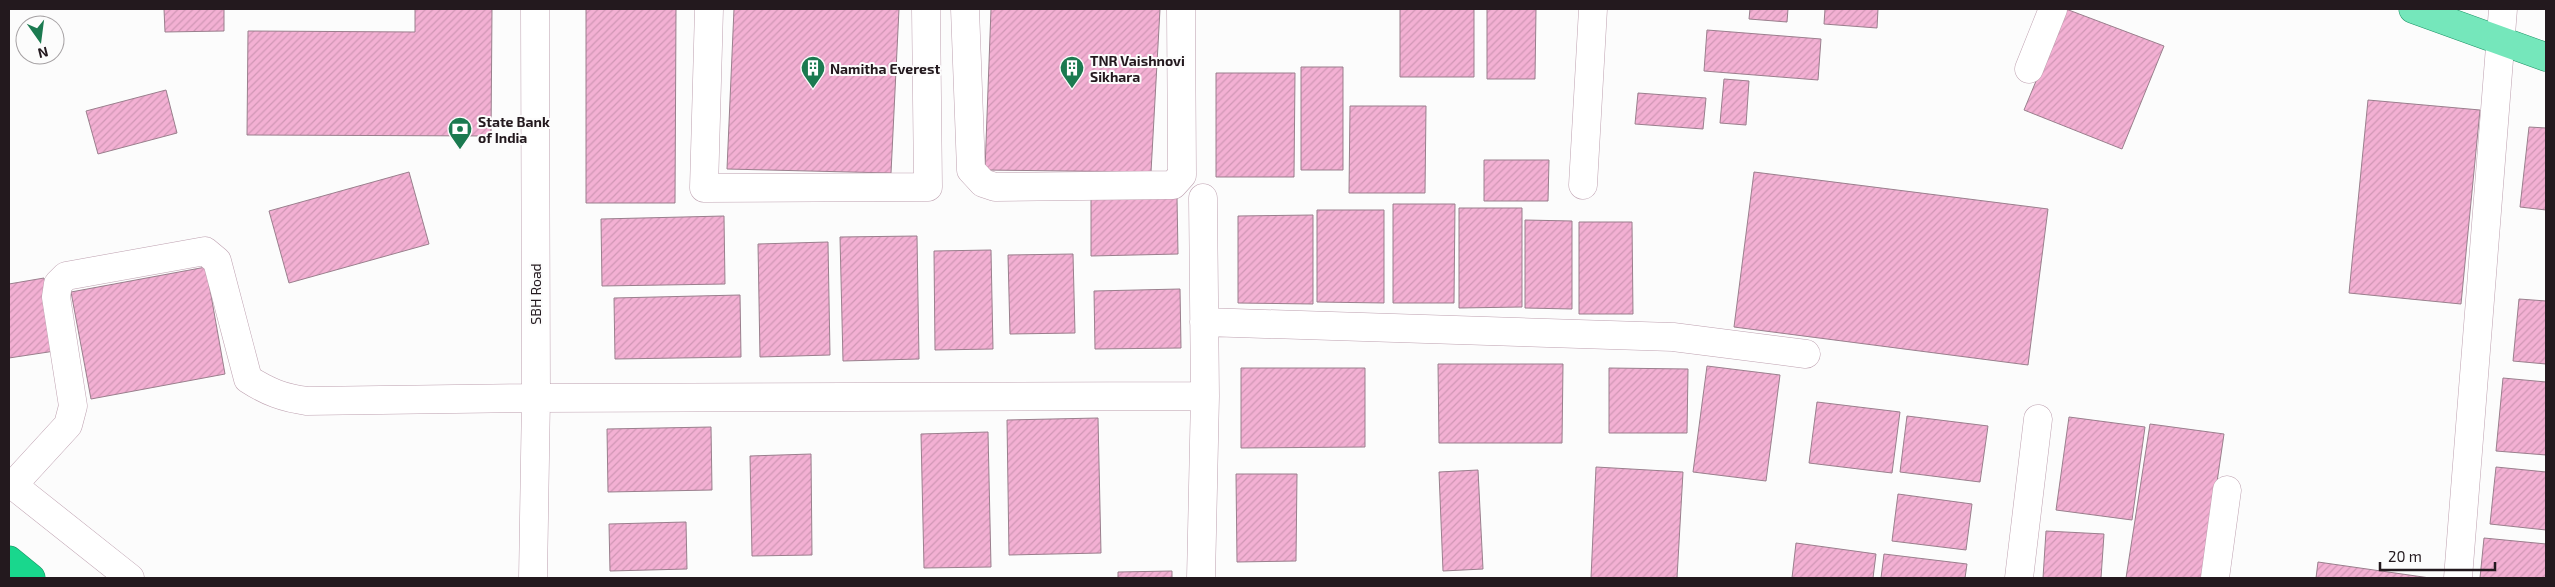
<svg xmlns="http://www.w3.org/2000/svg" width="2555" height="587" viewBox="0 0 2555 587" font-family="'Exo 2',sans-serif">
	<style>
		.building { fill: url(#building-hatch); stroke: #9a7f8d }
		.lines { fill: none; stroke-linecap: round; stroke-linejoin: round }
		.minor-casing { stroke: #bea1b0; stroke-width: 29 }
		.major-casing { stroke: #1c9466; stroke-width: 29 }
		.highway-casing { stroke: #1c9466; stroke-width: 29 }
		.minor { stroke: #fff; stroke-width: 28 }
		.major { stroke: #75e7bb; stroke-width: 28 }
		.highway { stroke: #19d78d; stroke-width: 28 }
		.labels { text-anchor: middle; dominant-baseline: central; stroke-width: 4; stroke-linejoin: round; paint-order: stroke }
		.poi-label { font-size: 14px; font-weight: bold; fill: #23191e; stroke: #fcfcfc; text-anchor: start }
		.street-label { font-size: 14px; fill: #23191e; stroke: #fcfcfc }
	</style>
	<defs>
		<pattern id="building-hatch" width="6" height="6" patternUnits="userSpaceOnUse" patternTransform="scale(1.25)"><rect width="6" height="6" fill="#f3b0d3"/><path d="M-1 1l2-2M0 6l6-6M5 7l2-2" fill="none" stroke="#d097b5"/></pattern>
	</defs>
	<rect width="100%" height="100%" fill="#fcfcfc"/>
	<!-- building -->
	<path class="building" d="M164 9H224V31L165 32Z
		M415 9H492L491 136 247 135 248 31 415 32Z
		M586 9H676L675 203H586Z
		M734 9H899L891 173 727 169Z
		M991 9H1160L1151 172 985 170Z
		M1400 9H1474V77H1400Z
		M1487 9H1536L1535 79H1487Z
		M1750 9H1788L1787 22 1749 19Z
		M1825 9H1878L1877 28 1824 24Z
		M2066 9 2164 46 2122 149 2024 110Z
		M1707 30 1821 39 1818 80 1704 71Z
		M1301 67H1343V170H1301Z
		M1216 73H1295L1294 177H1216Z
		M1724 79 1749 81 1746 125 1720 123Z
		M166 90 177 133 98 154 86 111Z
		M1638 93 1706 98 1703 129 1635 124Z
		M2368 100 2480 110 2461 304 2349 293Z
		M1350 106H1426L1425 193H1349Z
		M2529 127 2546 128V210L2520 207Z
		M1484 160H1549L1548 201H1484Z
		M409 172 429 244 289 283 269 211Z
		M1754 172 2048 209 2028 365 1734 327Z
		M1177 197 1178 254 1091 256V199Z
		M1393 204H1455L1454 303H1393Z
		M1459 208H1522V307L1459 308Z
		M1317 210H1384V303L1317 302Z
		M1313 215V304L1238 303V216Z
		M724 216 725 284 602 286 601 219Z
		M1525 220 1572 221V309L1525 308Z
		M1579 222H1632L1633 314H1579Z
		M917 236 919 359 843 361 840 237Z
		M828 242 830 355 760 357 758 244Z
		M991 250 993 349 935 350 934 251Z
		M1073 254 1075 333 1010 334 1008 255Z
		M206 267 225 374 91 399 71 292Z
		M44 278 55 351 9 358V284Z
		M1180 289 1181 348 1095 349 1094 291Z
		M740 295 741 357 615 359 614 298Z
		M2519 299 2546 301V364L2513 361Z
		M1438 364H1563L1562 443H1439Z
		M1707 366 1780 375 1766 481 1693 472Z
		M1241 368H1365V447L1241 448Z
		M1609 368 1688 369 1687 433H1609Z
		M2503 378 2546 382V455L2496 451Z
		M1817 402 1900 412 1892 473 1809 463Z
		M1907 416 1988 426 1980 482 1900 472Z
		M2069 417 2145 427 2132 520 2056 510Z
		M1098 418 1101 553 1009 555 1007 420Z
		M2150 424 2224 434 2203 578H2126Z
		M711 427 712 490 608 492 607 429Z
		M988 432 991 567 924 568 921 434Z
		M811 454 812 555 752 556 750 456Z
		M1596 467 1683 472 1677 578H1591Z
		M2496 467 2546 472V530L2490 524Z
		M1478 470 1483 569 1443 571 1439 472Z
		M1236 474H1297L1296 561 1237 562Z
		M1898 494 1972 504 1966 550 1892 541Z
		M686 522 687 569 610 571 609 524Z
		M2046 531 2104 534 2101 578H2043Z
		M2484 538 2546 544V578H2480Z
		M1796 543 1876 554 1873 578H1792Z
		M1884 554 1967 564 1965 578H1881Z
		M2318 562 2430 578H2316Z
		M1172 571V578H1118V572Z"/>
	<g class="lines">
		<defs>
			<path id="minor" d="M709 9 704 188 928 187 926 9
				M965 9 971 170 983 183 995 187 1173 185 1182 175 1181 9
				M2029 69 2053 9
				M1583 185 1593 9
				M1204 322 1673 337 1806 354
				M9 482 130 578
				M13 485 68 425 73 406 56 297 58 284 66 276 205 251 217 261 248 379C268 392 284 398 307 401L536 398 1205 396
				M533 578 536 398 535 9
				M1201 578 1205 396 1203 198
				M2019 578 2038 419
				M2215 578 2227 490
				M2458 578 2503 9"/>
			<path id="major" d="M2413 9 2546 57"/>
			<path id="highway" d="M9 560 31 578"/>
		</defs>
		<!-- minor casing -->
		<use href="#minor" class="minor-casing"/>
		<!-- major casing -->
		<use href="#major" class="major-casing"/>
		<!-- highway casing -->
		<use href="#highway" class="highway-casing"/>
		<!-- minor -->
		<use href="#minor" class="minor"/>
		<!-- major -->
		<use href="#major" class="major"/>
		<!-- highway -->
		<use href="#highway" class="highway"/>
	</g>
	<!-- icons -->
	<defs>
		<symbol id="building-pin" viewBox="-11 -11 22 30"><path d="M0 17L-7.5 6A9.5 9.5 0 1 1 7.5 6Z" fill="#1b7a50" stroke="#fcfcfc"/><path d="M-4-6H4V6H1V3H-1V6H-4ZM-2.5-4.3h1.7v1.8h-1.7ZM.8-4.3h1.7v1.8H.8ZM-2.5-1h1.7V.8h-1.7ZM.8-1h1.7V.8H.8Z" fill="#fff"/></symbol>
		<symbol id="bank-pin" viewBox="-11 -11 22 30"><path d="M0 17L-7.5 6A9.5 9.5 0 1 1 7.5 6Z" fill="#1b7a50" stroke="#fcfcfc"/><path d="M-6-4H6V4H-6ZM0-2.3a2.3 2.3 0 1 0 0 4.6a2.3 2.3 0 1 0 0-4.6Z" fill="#fff"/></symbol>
	</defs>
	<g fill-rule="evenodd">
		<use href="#building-pin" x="799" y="54" width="28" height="38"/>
		<use href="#building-pin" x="1058" y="54" width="28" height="38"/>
		<use href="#bank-pin" x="446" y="115" width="28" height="38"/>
	</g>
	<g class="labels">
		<!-- poi labels -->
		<g class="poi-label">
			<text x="1090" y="60">TNR Vaishnovi<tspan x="1090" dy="16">Sikhara</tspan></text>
			<text x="830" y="68">Namitha Everest</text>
			<text x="478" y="121">State Bank<tspan x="478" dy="16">of India</tspan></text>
		</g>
		<!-- street labels -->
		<g class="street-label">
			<text transform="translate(535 294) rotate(-90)">SBH Road</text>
		</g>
	</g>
	<!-- border -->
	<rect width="2555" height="587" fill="none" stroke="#23191e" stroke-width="20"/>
	<!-- north arrow -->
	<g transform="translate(40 40) rotate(166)"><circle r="24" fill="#fcfcfc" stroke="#a5a1a3"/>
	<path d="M0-4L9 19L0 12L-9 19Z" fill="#1b7a50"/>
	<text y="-8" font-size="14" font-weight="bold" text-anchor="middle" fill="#23191e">N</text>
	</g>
	<!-- scale -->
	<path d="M2380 562v8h115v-8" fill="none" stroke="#23191e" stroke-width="2.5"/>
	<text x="2388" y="562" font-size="15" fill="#23191e" stroke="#fcfcfc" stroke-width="4" paint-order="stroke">20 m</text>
</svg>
